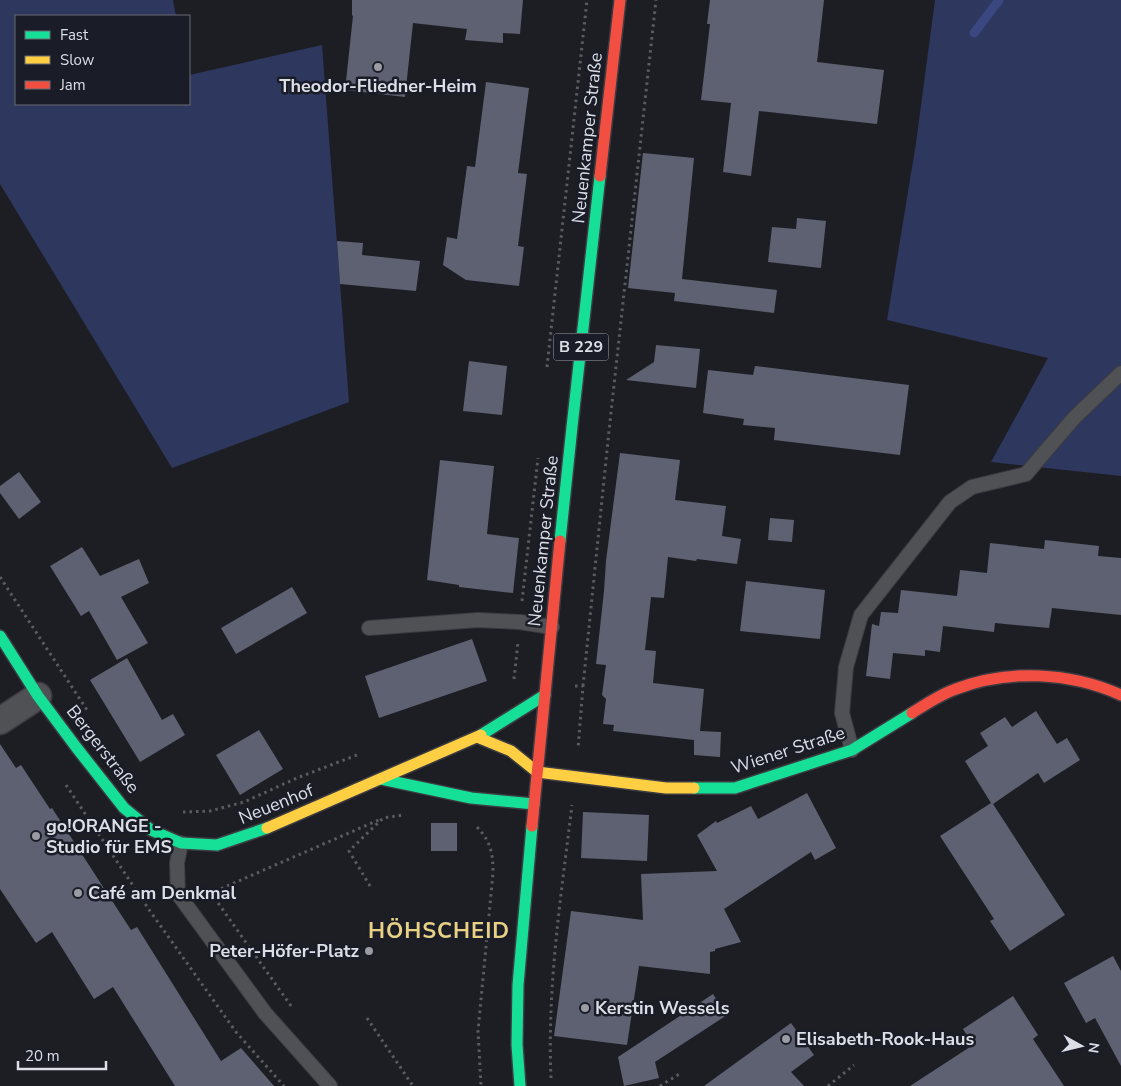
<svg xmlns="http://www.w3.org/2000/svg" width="1121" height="1086" viewBox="0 0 1121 1086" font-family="'Nunito Sans',sans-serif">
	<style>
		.green { fill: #2e375e }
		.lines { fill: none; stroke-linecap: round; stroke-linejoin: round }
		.stream { stroke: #3b4781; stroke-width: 9 }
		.building { fill: #5e6171 }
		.lane-casing { stroke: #3b3b41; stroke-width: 16 }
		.street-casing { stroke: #3b3b41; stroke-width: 29 }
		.fast-casing { stroke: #3b3b41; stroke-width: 14 }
		.slow-casing { stroke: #3b3b41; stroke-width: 14 }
		.jam-casing { stroke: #3b3b41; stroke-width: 14 }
		.path { stroke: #5b5c60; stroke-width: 3; stroke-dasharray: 2.5 4; stroke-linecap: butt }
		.lane { stroke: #4f5155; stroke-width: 14 }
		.street { stroke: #4f5155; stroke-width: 26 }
		.fast { stroke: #16e098; stroke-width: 11 }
		.slow { stroke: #ffcf43; stroke-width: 11 }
		.jam { stroke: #f24e42; stroke-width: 11 }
		.poi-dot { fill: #9a9ba3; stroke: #1a1d27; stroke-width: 2 }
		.labels { text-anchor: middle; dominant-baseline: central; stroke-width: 5; stroke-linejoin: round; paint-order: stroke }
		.shield { fill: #1a1d27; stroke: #a2a5ad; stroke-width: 1 }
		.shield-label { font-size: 16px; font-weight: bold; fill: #dddfe7 }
		.poi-label { font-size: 18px; font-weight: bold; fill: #dddfe7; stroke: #1a1d27; text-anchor: start }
		.street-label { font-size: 18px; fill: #dddfe7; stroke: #1a1d27 }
		.district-label { font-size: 22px; font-weight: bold; letter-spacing: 1px; fill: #e9d184; stroke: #1a1d27 }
	</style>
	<rect width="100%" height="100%" fill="#1d1e24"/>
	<!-- green -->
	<path class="green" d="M0 0H173L176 16H16V104H189V75L322 45 349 402 172 468 0 184Z
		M935 0H1121V476L991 462 1048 358 887 320 916 143Z"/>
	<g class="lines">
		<!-- stream -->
		<path class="stream" d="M974 33 999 0"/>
	</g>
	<!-- building -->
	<path class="building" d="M352 0H523L520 34 503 33V43L465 40 467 29 413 23 405 97 345 90 353 16 352 15Z
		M710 0H824L817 62 884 70 877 124 759 111 751 176 723 172 731 103 701 100 710 24H707Z
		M486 82 529 88 518 173 527 174 518 246 524 247 519 286 466 280 443 265 447 237 457 239 467 166 475 167Z
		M643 153 694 158 682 279 777 290 774 313 674 301 675 293 628 288Z
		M797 218 826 221 821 268 768 262 772 227 796 229Z
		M337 241 363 243 362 255 420 261 416 291 340 284Z
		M656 345 700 349 696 388 626 380 654 362Z
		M469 361 507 366 502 415 463 411Z
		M755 366 909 385 900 455 774 440 775 428 743 425 744 419 703 413 708 370 753 375Z
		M620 453 680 460 675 500 726 506 722 536 741 539 737 564 697 559 696 561 668 557 664 598 651 597 645 650 656 651 653 683 704 689 700 731 721 732 720 757 694 755V740L613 731 614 725 603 724 606 699 602 695 606 665 596 664 604 591 606 561Z
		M440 460 494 466 487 534 519 538 513 593 459 587V585L427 580Z
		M19 472 41 502 19 519 0 493V486Z
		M770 518 794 520 792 542 768 540Z
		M1045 540 1099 546 1098 556 1121 558V615L1052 608 1049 628 995 623 994 632 943 626 940 652 925 650V656L893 653 890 679 866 676 872 624 879 626 881 612 898 613 901 590 957 596 960 570 987 573 990 543 1044 549Z
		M82 547 100 576 139 559 149 583 121 597 148 643 117 660 89 611 81 616 50 566Z
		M746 581 825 590 820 639 740 631Z
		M292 587 307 613 236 654 221 628Z
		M472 639 487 681 379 718 365 676Z
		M127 658 162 720 173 714 185 735 140 762 90 680Z
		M1036 711 1057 744 1067 738 1080 760 1044 783 1038 773 993 804 1065 915 1010 951 990 921 994 919 940 836 991 803 965 761 988 746 980 733 1005 717 1012 727Z
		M259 730 283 769 240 795 216 755Z
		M0 744 16 768 21 765 50 809 52 808 131 930 137 927 221 1061 241 1048 274 1086H175L113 987 94 999 52 932 36 943 0 889Z
		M807 793 836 848 815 860 811 852 724 909 741 942 715 949V951L710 952V974L639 966 627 1045 554 1036 571 911 643 920 641 874 717 871 697 835 716 821 717 823 751 806 758 819Z
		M583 812 649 815 647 861 581 858Z
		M431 823H457V851H431Z
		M1113 956 1121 971V1066L1095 1018 1086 1023 1064 983Z
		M713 994 727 1015 655 1062 659 1078 624 1086 618 1057Z
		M1013 996 1038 1035 1033 1039 1064 1086H910L973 1045 963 1029Z
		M791 1023 814 1055 791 1072 804 1086H704Z"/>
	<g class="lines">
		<defs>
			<path id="lane" d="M369 628 478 620 520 622 552 627
				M852 750 842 713 846 667 861 615 950 502 972 487 1026 474 1074 418 1121 373
				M181 843 177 863 178 894 265 1013 330 1086"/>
			<path id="street" d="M0 721 38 696"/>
			<path id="fast" d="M560 541 572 427 600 176
				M0 636 38 696 76 747 124 808 151 830 181 843 217 845 267 828
				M481 735 545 695
				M381 779 471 798 534 804
				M694 788H735L852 750 912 713
				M520 1086 517 1045 518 985 532 826"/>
			<path id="slow" d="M477 737 511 751 537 772 666 788H694
				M267 828 481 735"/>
			<path id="jam" d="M600 176 620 0
				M912 713C926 704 941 694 956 689 1008 669 1070 672 1121 695
				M532 826 560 541"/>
		</defs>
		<!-- lane casing -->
		<use href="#lane" class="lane-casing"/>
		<!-- street casing -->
		<use href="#street" class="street-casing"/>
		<!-- fast casing -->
		<use href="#fast" class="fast-casing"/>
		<!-- slow casing -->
		<use href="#slow" class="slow-casing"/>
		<!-- jam casing -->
		<use href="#jam" class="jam-casing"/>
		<!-- path -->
		<path class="path" d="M547 367 587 0
			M0 577 87 710
			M522 601 538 458
			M514 679 518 642
			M575 686H583L578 749
			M583 686 609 431 656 0
			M66 785 150 911 236 1032 284 1086
			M183 812 210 811 244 802 297 778 357 755
			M477 827C491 842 493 853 493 873L478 1031 481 1086
			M370 886 349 851 383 818 403 815
			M291 1006 211 893 381 819
			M367 1018 413 1086
			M551 1078C547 987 561 896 572 805
			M660 1086 681 1073
			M828 1086 854 1065"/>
		<!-- lane -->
		<use href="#lane" class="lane"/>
		<!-- street -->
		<use href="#street" class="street"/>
		<!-- fast -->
		<use href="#fast" class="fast"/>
		<!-- slow -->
		<use href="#slow" class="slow"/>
		<!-- jam -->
		<use href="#jam" class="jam"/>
	</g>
	<!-- markers -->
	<g class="poi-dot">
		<circle cx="378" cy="67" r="5"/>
		<circle cx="36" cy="836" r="5"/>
		<circle cx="78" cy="893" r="5"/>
		<circle cx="369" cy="951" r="5"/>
		<circle cx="585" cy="1008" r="5"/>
		<circle cx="786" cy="1039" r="5"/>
	</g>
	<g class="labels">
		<!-- shield labels -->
		<rect class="shield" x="553.5" y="333.5" width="55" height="27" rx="4"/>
		<g class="shield-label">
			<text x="581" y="347">B 229</text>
		</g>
		<!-- poi labels -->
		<g class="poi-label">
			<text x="378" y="86" text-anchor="middle">Theodor-Fliedner-Heim</text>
			<text x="46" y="826">go!ORANGE -<tspan x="46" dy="21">Studio für EMS</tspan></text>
			<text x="88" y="893">Café am Denkmal</text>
			<text x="359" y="951" text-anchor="end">Peter-Höfer-Platz</text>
			<text x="595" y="1008">Kerstin Wessels</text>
			<text x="796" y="1039">Elisabeth-Rook-Haus</text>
		</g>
		<!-- street labels -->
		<g class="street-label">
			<text transform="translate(587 138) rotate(-84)">Neuenkamper Straße</text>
			<text transform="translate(543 541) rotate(-84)">Neuenkamper Straße</text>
			<text transform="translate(103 749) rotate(52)">Bergerstraße</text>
			<text transform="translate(788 750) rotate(-18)">Wiener Straße</text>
			<text transform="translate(276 804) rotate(-22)">Neuenhof</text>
		</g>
		<!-- district labels -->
		<g class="district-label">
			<text x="439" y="931">HÖHSCHEID</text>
		</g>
	</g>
	<!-- legend -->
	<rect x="15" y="15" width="175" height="90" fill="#1a1d27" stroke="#686b74"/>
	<rect x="25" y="31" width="25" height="8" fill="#16e098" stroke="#686b74"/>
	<text x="60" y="40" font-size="15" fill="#dddfe7">Fast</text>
	<rect x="25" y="56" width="25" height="8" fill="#ffcf43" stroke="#686b74"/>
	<text x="60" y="65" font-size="15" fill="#dddfe7">Slow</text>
	<rect x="25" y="81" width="25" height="8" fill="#f24e42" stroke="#686b74"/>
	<text x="60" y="90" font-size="15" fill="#dddfe7">Jam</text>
	<!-- north arrow -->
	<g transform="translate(1081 1046) rotate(98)" stroke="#1a1d27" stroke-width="4" paint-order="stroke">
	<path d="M0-4L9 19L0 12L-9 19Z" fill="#dddfe7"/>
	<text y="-8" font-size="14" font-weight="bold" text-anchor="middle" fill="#dddfe7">N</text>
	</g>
	<!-- scale -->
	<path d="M18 1061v8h88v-8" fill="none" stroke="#dddfe7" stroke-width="2.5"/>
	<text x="25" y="1061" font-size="15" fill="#dddfe7" stroke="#1a1d27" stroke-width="4" paint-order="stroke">20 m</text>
</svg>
